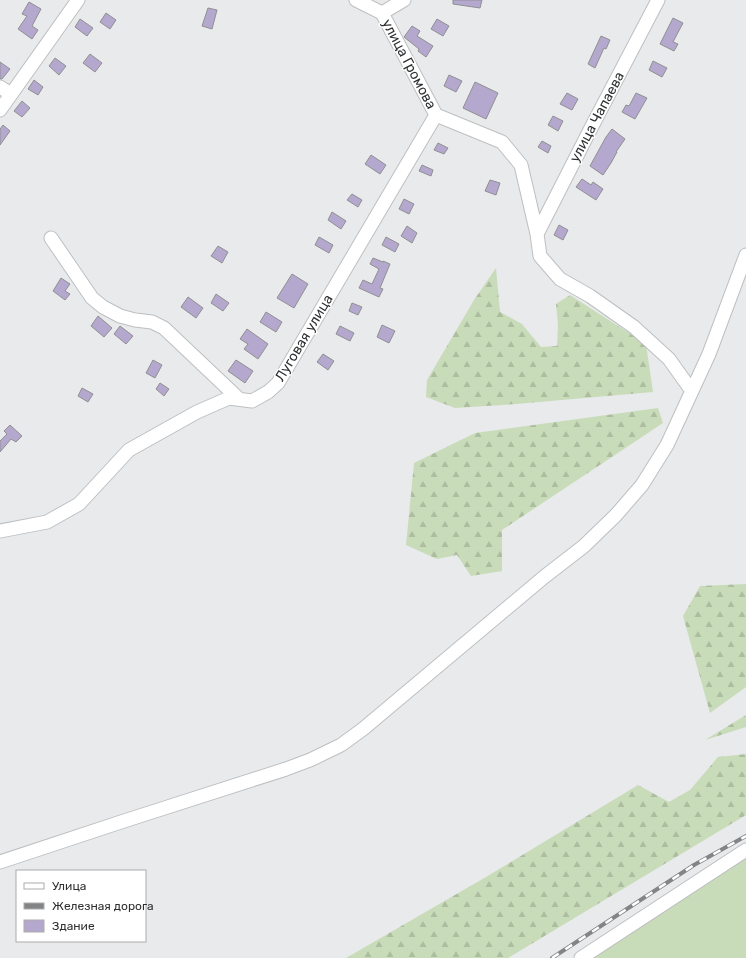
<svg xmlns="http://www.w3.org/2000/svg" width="746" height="958" viewBox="0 0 746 958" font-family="Rubik,sans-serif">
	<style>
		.forest { fill: url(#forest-firs) }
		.garden { fill: #c9dcb9 }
		.building { fill: #b5a8ce; stroke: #908f91 }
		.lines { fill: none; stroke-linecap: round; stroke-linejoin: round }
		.minor-casing { stroke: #bdbfc1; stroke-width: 15 }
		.minor { stroke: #fff; stroke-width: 13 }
		.rail-casing { stroke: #838485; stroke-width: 4 }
		.rail { stroke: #fff; stroke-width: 2.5; stroke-dasharray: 8; stroke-linecap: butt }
		.labels { text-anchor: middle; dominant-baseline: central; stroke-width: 3; stroke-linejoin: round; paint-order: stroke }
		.street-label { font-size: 14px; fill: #2f3031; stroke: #fff }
	</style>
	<defs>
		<pattern id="forest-firs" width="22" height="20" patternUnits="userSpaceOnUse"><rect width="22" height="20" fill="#c9dcb9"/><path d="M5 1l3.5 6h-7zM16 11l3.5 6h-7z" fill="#adbda0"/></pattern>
	</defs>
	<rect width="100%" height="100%" fill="#e8eaec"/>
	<!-- forest -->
	<path class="forest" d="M496 268 500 312 522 324 541 347 557 346 558 325 556 304 570 295 646 344 653 392 516 404 455 408 426 397 427 380 474 300Z
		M658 408 663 423 502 530V571L471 576 457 555 437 559 406 545 414 463 475 433Z
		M746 584V687L710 713 683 616 700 586Z
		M746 715V727L705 740Z
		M746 754V815L508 958H346L486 877 638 785 669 802 690 790 718 757Z"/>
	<!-- garden -->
	<path class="garden" d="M746 850V958H581Z"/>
	<!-- building -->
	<path class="building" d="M453 0H482L480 8 453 4Z
		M29 2 41 9 32 26 38 30 32 39 18 29 27 16 22 14Z
		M208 8 217 10 212 29 202 26Z
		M106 13 116 20 110 29 100 22Z
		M673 18 683 23 673 42 678 44 674 51 660 44Z
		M80 19 93 28 87 36 75 27Z
		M437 19 449 26 443 36 431 29Z
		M412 26 420 31 417 36 433 46 426 57 418 51 419 49 404 37Z
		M601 36 610 40 606 49 604 48 595 68 588 64Z
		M90 54 102 63 95 72 83 63Z
		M55 58 66 66 59 75 49 66Z
		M653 61 667 68 662 77 649 70Z
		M0 62 10 69 2 79H0Z
		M449 75 462 81 456 92 444 86Z
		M34 80 43 87 38 95 28 89Z
		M475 82 498 93 486 119 463 108Z
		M567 93 578 99 572 110 560 104Z
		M636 93 647 98 635 119 622 112 626 105 629 106Z
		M22 101 30 108 22 117 14 111Z
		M553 116 563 121 558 131 548 125Z
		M3 125 10 131 0 145V129Z
		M612 129 625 139 616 152H617L611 163 603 175 590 166 606 137Z
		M542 141 551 146 548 153 538 147Z
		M438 143 448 148 444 154 434 150Z
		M371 155 386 165 380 174 365 164Z
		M422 165 433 170 431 176 419 171Z
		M582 179 591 185 593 182 603 189 596 200 576 187Z
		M490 180 500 183 496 195 485 191Z
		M352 194 362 200 358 207 347 200Z
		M404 199 414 204 409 214 399 209Z
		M332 212 346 221 341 229 328 220Z
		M559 225 568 230 563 240 554 235Z
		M407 226 417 233 412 243 401 236Z
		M319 237 333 245 329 253 315 245Z
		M386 237 399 244 395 252 382 245Z
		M218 246 228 252 222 263 211 256Z
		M373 258 383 262V261L390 264 380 288 383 289 379 297 359 288 363 280 372 284 379 269 370 264Z
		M292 274 308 284 294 308 277 298Z
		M61 278 70 284 65 291 70 294 65 300 53 291Z
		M216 294 229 303 223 311 211 303Z
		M188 297 203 308 196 318 181 307Z
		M352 303 362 307 358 315 349 311Z
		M266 312 282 322 276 332 260 322Z
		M98 316 112 328 104 337 91 326Z
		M382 325 395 331 389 343 377 337Z
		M120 326 133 336 126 344 114 334Z
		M340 326 354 333 350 341 336 334Z
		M247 329 268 344 258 359 244 349 248 344 240 339Z
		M323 354 334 361 328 370 317 362Z
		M153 360 162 365 155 378 146 373Z
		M236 360 253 371 245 383 228 371Z
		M160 383 169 389 164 396 156 389Z
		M82 388 93 394 88 402 78 396Z
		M10 425 22 436 16 442 11 439 0 452V441L7 434 4 431Z"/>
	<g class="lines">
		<defs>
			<path id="minor" d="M356 0 382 13 436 115 502 142 521 165 537 234 540 256 560 279 590 296 634 327 669 359 689 387 693 388
				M382 13 404 0
				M0 87 11 94
				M0 110 78 0
				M537 234 590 130 658 0
				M51 238 92 298 103 307 120 316 135 320 152 322 164 328 239 399
				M0 531 47 522 79 504 129 450 197 412 229 398 252 401 268 392 278 383 436 115
				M0 862 124 821 286 769 310 760 341 745 363 729 544 577 584 546 616 515 642 485 667 445 709 354 746 255
				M581 958 746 850"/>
		</defs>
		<!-- minor casing -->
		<use href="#minor" class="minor-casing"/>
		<!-- minor -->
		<use href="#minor" class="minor"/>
		<defs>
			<path id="rail" d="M552 958 694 865 746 836"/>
		</defs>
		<!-- rail casing -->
		<use href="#rail" class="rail-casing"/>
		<!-- rail -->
		<use href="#rail" class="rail"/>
	</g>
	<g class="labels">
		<!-- street labels -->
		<g class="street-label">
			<text transform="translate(409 64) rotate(62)">улица Громова</text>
			<text transform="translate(597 117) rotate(-62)">улица Чапаева</text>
			<text transform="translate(304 338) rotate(-59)">Луговая улица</text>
		</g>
	</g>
	<!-- legend -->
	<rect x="16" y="870" width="130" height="72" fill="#ffffff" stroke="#acacad"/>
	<rect x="24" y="883" width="20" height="6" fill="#ffffff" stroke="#acacad"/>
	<text x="52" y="890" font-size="12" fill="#2f3031">Улица</text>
	<rect x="24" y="903" width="20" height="6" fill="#838485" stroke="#acacad"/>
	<text x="52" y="910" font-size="12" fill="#2f3031">Железная дорога</text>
	<rect x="24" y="920" width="20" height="12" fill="#b5a8ce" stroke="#acacad"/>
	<text x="52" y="930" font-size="12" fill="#2f3031">Здание</text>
</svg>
